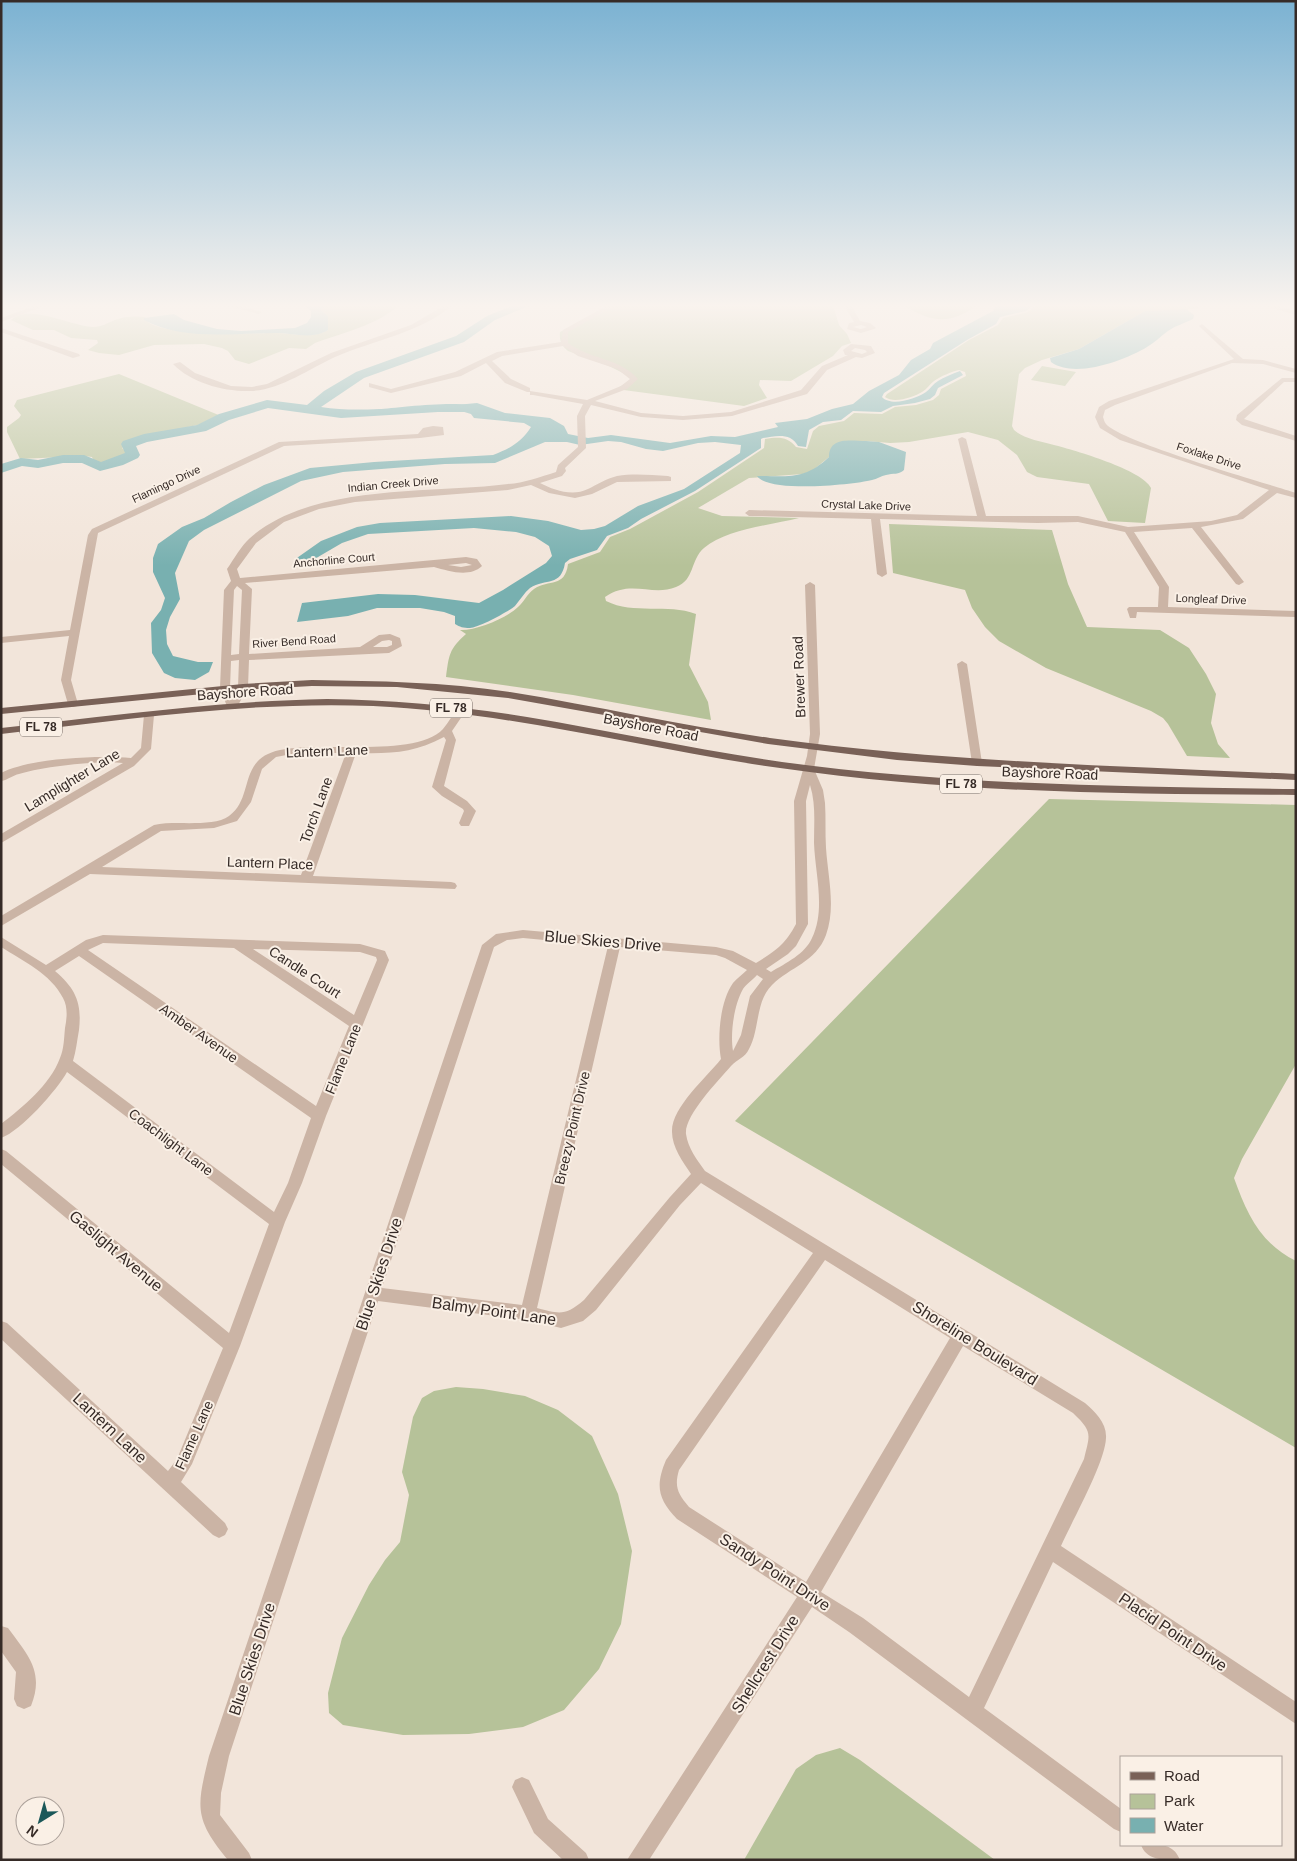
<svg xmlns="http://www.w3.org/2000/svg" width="1297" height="1861" viewBox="0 0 1297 1861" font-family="Arial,sans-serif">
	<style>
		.green { fill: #b6c299 }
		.water { fill: #78b0b0 }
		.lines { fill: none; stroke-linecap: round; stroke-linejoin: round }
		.river { fill: #78b0b0; fill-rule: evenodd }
		.minor { fill: #cbb4a5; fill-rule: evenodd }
		.major { fill: #796157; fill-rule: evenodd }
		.labels { text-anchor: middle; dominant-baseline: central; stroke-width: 4; stroke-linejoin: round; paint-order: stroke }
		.far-street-label { font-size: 11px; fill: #362b27; stroke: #faf0e6 }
		.shield { fill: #faf0e6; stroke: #716660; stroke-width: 1 }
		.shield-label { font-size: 12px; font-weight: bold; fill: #362b27 }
		.street-label { font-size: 14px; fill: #362b27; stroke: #faf0e6 }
		.near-street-label { font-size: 16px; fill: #362b27; stroke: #faf0e6 }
	</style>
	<rect width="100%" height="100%" fill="#f2e5da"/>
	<!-- green -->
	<path class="green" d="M325 305H398C381 324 339 334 315 343L306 349 289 348 249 364 235 360 228 351 222 348 204 344 154 345 119 355 99 353 88 350 98 343 97 340 71 338 54 330H33L11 320C29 303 70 326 93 327 102 327 107 323 115 320 124 316 136 316 146 317L144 318C156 338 252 333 275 333 293 333 312 339 328 330V316L321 310Z
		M611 305H833L839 325 847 334 851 343 842 346 833 356 791 381 760 380 759 385 767 398 744 406 616 389 631 380 629 376 609 366 568 351C562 346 559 341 560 332Z
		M903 305H978C949 325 932 323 903 305Z
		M1036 305H1198V308L1194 309 1145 311 1079 349 1042 360 1025 368 1019 374 1012 426 1014 430C1024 439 1041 441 1054 445 1074 450 1143 470 1151 488L1145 523 1108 521 1089 484 1037 477 1027 472 1017 455 998 440 968 432 909 442 890 443 866 441 829 457 812 471 803 474 749 478 698 508 722 516 799 518C771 525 726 529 704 548 690 560 695 580 676 587 652 597 631 579 605 597L606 601C634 615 667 603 696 614L689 665 708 702 711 720 573 695 446 677C449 655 449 649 466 634L460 630C475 631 507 618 518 607 524 602 527 594 534 589 549 579 565 588 568 564L600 552 610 537 630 529 698 492 764 448 765 439C778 437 787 436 796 447L807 449 813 431 819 426 844 421 854 413 882 414 895 407 916 405 933 400 939 395 941 389 966 376 965 372 959 370C951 372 941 376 934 381 930 384 927 389 922 392 914 397 894 404 885 397L887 394 969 340 998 325 1003 318 1028 312Z
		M1042 366 1076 372 1065 386 1031 380Z
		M119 374 221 416 202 424 137 438 122 448 128 453C118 462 108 463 94 462L92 457 84 456 20 459 7 432V427L19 418 21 415 14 406 17 400Z
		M889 524 1052 530 1068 584 1087 627 1160 630 1189 648 1206 674 1216 694 1211 723 1218 744 1230 758 1187 756 1168 724 1163 718 1151 711 1046 668 999 641 985 627 972 608 965 590 893 573Z
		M1049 799 1296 805V1064L1242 1159 1234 1178C1247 1214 1260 1243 1296 1261V1448L735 1121Z
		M456 1387 483 1389 525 1396 558 1410 592 1436 618 1494 632 1551 621 1624 599 1669 564 1710 523 1727 469 1734 403 1735 343 1725 329 1713 328 1693 342 1638 369 1585 385 1560 400 1542 409 1495 402 1472 413 1417 422 1398 434 1391Z
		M840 1748 860 1760 995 1860H744L796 1769 816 1755Z"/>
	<!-- water -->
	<path class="water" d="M305 305H325L321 310 328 316V330C313 340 293 333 276 333 234 333 182 341 144 320V318L174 314 184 320 217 329 241 331 295 328 307 323 311 317V311Z
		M996 305H1033L1026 311 1000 317 996 324 967 340 884 393 882 397C891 407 916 399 926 392 930 389 933 384 938 381 944 377 952 374 960 371L963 375 938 388 935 395 930 399 915 403 893 406 881 412 853 411 841 420 823 422 809 430 806 447 798 446C791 432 775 436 763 438L761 439V448L695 491 641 519 628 528 607 536 597 550 570 559 565 563C561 587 546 578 530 588 524 593 520 600 515 606 508 612 478 628 470 628 463 628 460 627 455 624V616L444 612 420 608H377L348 616 297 622 302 603 378 594 415 595 479 603 503 590 546 563 552 556 549 546 535 537 516 532 474 528 368 534 342 543 306 564 294 560 321 541 357 527 380 523 511 516 548 521 581 530 594 529 605 526 638 506 684 489 740 453 741 445 715 442 698 443 663 451 646 449 621 442 608 441 580 445 567 442H545L495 463 445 464 343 472 301 481 204 530 189 541 175 573 180 599 170 617 166 630 167 644 173 656 198 662H213L209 672 195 680 175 678 164 673 152 653 151 623 161 610 165 598 153 572V558L158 544 182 527 204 518 231 502 264 485 310 468 374 462 493 455C509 449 522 442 531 427L524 423 474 418 471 414 451 408 456 405 477 403 505 413 550 418 564 426 568 434 588 438 611 435 670 443 711 436 735 437 778 427 775 423 807 419 832 409 853 404 869 391 899 375 911 360 930 349 933 343 993 311Z
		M1186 309 1194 315 1193 319C1185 323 1175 326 1168 331 1161 336 1154 343 1147 347 1124 361 1074 379 1051 362L1050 358 1079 349 1145 311Z
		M866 441 879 442 906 452 904 470C899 475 893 473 886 475 881 476 877 479 872 480 852 485 768 493 757 476 788 476 805 480 829 457 829 436 851 441 866 441Z"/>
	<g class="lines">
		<!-- river -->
		<path class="river" d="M514 305H531L495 320 464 342 364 378 321 407C340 410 359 410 379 409 396 408 470 398 480 409L478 412H438L341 418 268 408 229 420 206 431 147 442 136 446 140 455 138 458 123 465 100 471 82 463H63L38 468 22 466 1 473V464L21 458 38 460 63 455H84L101 462 125 453 121 444 123 441 144 434 197 425 219 414 267 400 307 405 324 391 356 372 456 336 487 316Z"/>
		<!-- minor -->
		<path class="minor" d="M37 305H47L1 322V318Z
			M224 305H237L262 312 259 314Z
			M445 305H453C420 333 374 340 335 357 309 369 280 390 251 391 225 392 191 383 173 364L180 362 195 373 231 386 252 387 267 384 331 353 411 325Z
			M608 305H617L568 332V343C589 359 620 358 638 379L627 389 595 401 641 413 683 416 731 412 801 390 822 366 848 355H845L843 350 851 344 871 346 875 353 862 358 856 357 827 370 807 394 732 416 683 420 641 417 591 405 585 416 586 448 565 468 566 471 562 476 540 483C554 490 572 497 588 489 598 484 606 479 617 476 634 473 651 475 668 476L671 477V481L617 482 592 494 575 498 549 493 531 485 508 490 355 502 319 509 284 522 256 543 237 569 240 578 466 557 477 559 482 566C469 578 449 571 434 567L245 583 252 589 249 654 360 647 379 635 390 634 400 638 402 646 389 653 249 660 248 687 236 709H228L220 688 224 590 231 581 227 569C234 559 241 546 250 538 312 483 430 494 508 484 524 483 540 477 556 472L558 465 578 447 577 416 583 404 533 395H530V391L587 400 621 386 630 379 617 369 578 356 563 346 502 356 492 361 511 379 530 388V392H527L505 383 486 363 461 376 391 393 369 387V383L391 389 455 372 497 352 561 342 563 330ZM855 348 865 350 867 352 862 354 851 351ZM466 563 472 565 461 567 448 565ZM237 586 242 590 239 654 231 655 234 590ZM389 640 392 641V645L387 647H373L382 641ZM239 660 238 687 233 696 230 688 231 661Z
			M844 305H851L860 321 870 323 876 328 874 329 861 333 847 329 849 323 854 322ZM861 325 867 327 861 329 853 327Z
			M1262 305H1274L1296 311V315Z
			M1202 324 1243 359 1263 360 1296 369V373L1263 364 1232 363 1115 405 1105 410 1103 417C1104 419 1104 422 1106 424 1121 442 1265 483 1296 493V498L1277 493 1243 519 1201 527 1244 582 1239 585 1236 584 1192 528 1134 532 1169 587 1168 607 1296 611V617L1137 612 1136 618H1130L1127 609 1129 607H1158L1159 587 1125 532 1078 522 1038 523 880 519 887 574 882 577 877 574 871 519 749 516 745 513 749 510 977 516 958 439 962 437 966 439 986 516H1078L1128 527 1211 521 1237 515 1269 490 1120 440 1100 428 1095 417 1099 407 1109 401 1234 359 1200 327 1199 326Z
			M1 328 79 354 80 356 73 358 1 332Z
			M1282 378H1296V382H1284L1244 419 1296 436V441L1242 425 1236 420 1237 415Z
			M433 426 443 427 444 435 420 438 284 446 98 533 71 680 78 704 77 706 73 707 68 704 61 680 69 636 1 643V637L70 630 88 535 92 529 279 442 418 434 423 428Z
			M810 582 815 585 820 734 814 769 823 790 825 803C826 818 825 833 826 848 828 877 836 907 826 935 816 962 790 967 772 985 755 1002 760 1029 749 1049 745 1058 737 1059 731 1066 718 1081 684 1116 686 1134 688 1148 697 1160 705 1171L1085 1403C1095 1412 1107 1423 1106 1438 1105 1463 1072 1521 1061 1546L1296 1702V1724L1053 1562 984 1708 1121 1809V1832L1114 1829 849 1632 812 1607 649 1860H627L797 1597 677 1519C658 1499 655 1486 666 1460L813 1253 701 1183 680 1205 596 1310 583 1321 561 1328 528 1320 378 1301 229 1756 221 1793 220 1815 249 1853 252 1860H228C193 1818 197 1806 209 1756L482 945 496 934 523 930 716 947 733 951 756 963C775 951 785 945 796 924L794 801 807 756 810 734 805 585ZM810 785C816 804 814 823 814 843 815 873 826 909 812 938 805 954 786 963 771 972L766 969 788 954 796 946 808 924 806 801ZM523 938 608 946 522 1305 382 1288 494 947 507 940ZM620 947 716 955 725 958 747 970C743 974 737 978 733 983 720 1001 717 1038 721 1059 706 1078 671 1108 672 1132 672 1147 683 1162 691 1174L670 1197 584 1300C565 1316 560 1314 537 1308ZM757 975 763 979 750 996 741 1035 733 1051C730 1033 734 1005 743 989 746 984 753 980 757 975ZM825 1260 950 1338 806 1582 689 1507C678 1494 674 1487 679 1470ZM963 1346 1073 1413C1093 1432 1090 1434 1084 1459L969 1697 863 1618 821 1592Z
			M962 661 967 664 982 763 977 766 972 763 957 664Z
			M462 706 467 709 452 731 456 740 444 786 467 801 476 811 469 826H461L459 823 464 811 463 809 442 796 432 787 446 740 444 737C414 753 390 754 356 753L313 876 451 882 455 883 457 886 455 889 90 874 1 926V916L154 825C175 820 212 828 229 816 255 797 237 759 280 750 320 741 416 758 443 729 449 722 453 714 458 707ZM297 753H346L301 875 102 867 161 831 214 828 237 821 251 802 262 769 276 757Z
			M149 712 154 715 151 749 134 766 1 843V834L123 763C94 761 47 766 19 774 13 775 8 780 1 781V773C30 758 98 755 131 758L141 748 144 715Z
			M103 935 360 944 385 951 389 960 326 1116 302 1183 285 1222 240 1346 192 1464 181 1482 225 1523 228 1529 225 1535 219 1538 213 1535 1 1339V1321L7 1323 168 1471 177 1459 223 1348 1 1164V1149L6 1151 229 1333 269 1224 67 1072C57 1090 21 1131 1 1138V1124C23 1107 50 1085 60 1058 64 1049 64 1038 65 1028 67 1018 68 1007 63 998 51 974 23 961 1 947V937L46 965 86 940ZM103 943 234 948 349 1026 316 1106 88 950ZM253 949 360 952 376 957 377 960 354 1015ZM79 956 311 1118 288 1183 274 1212 73 1061C76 1051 77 1041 79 1030 82 1003 76 989 55 971Z
			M1 1626 8 1628C27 1654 45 1671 31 1706L24 1709 17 1706 14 1699 16 1672 1 1651Z
			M522 1777 529 1780 548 1819 586 1853 589 1860H563L534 1833 512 1787 515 1780Z
			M1141 1845C1158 1845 1173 1842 1180 1860 1164 1860 1147 1861 1141 1845Z"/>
		<!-- major -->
		<path class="major" d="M312 680C378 681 445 682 510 692 597 706 683 726 770 738 944 762 1120 766 1296 774V780L977 766 897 760 768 744 508 698 397 687 312 686 243 690 1 714V708L243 684Z
			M327 699C394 700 460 706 527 717 612 731 697 750 782 762 953 785 1124 787 1296 789V795C1124 794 951 793 780 768 644 749 510 712 373 706 248 701 124 720 1 734V728C110 716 218 701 327 699Z"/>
	</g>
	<!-- sky -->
	<linearGradient id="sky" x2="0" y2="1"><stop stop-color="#7bb2d2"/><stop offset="0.54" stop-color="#f9f3ee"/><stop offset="1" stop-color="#f9f3ee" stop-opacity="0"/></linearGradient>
	<rect width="1297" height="566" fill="url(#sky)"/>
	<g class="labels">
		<!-- far-street labels -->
		<g class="far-street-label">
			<text transform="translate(1209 456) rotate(18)">Foxlake Drive</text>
			<text transform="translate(166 484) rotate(-25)">Flamingo Drive</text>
			<text transform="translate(393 484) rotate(-5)">Indian Creek Drive</text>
			<text transform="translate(866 505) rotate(2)">Crystal Lake Drive</text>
			<text transform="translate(334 560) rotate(-5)">Anchorline Court</text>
			<text transform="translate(1211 599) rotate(2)">Longleaf Drive</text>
			<text transform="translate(294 641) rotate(-4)">River Bend Road</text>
		</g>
		<!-- shield labels -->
		<g class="shield">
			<rect x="430" y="698.5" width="42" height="19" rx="4"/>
			<rect x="20" y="717.5" width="42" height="19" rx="4"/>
			<rect x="940" y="774.5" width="42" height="19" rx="4"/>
		</g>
		<g class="shield-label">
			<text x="451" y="708">FL 78</text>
			<text x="41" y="727">FL 78</text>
			<text x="961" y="784">FL 78</text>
		</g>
		<!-- street labels -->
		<g class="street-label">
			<text transform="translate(799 677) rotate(-92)">Brewer Road</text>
			<text transform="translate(245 692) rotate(-4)">Bayshore Road</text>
			<text transform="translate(651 727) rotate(11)">Bayshore Road</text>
			<text transform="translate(327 751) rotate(-2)">Lantern Lane</text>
			<text transform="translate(1050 773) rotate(2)">Bayshore Road</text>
			<text transform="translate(72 780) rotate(-31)">Lamplighter Lane</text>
			<text transform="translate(316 810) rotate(-70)">Torch Lane</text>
			<text transform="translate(270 863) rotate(2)">Lantern Place</text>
			<text transform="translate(305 972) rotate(33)">Candle Court</text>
			<text transform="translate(199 1033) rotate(35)">Amber Avenue</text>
			<text transform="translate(343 1059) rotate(-68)">Flame Lane</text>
			<text transform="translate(572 1128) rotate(-77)">Breezy Point Drive</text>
			<text transform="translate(171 1142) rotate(37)">Coachlight Lane</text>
			<text transform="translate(194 1435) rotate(-66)">Flame Lane</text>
		</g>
		<!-- near-street labels -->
		<g class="near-street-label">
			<text transform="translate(603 941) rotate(5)">Blue Skies Drive</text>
			<text transform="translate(116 1251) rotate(40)">Gaslight Avenue</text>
			<text transform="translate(379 1274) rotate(-72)">Blue Skies Drive</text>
			<text transform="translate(494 1311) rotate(8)">Balmy Point Lane</text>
			<text transform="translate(975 1343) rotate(32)">Shoreline Boulevard</text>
			<text transform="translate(110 1428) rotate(43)">Lantern Lane</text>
			<text transform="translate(775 1572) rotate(33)">Sandy Point Drive</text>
			<text transform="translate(1173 1632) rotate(34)">Placid Point Drive</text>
			<text transform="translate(252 1659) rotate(-72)">Blue Skies Drive</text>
			<text transform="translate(765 1664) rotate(-58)">Shellcrest Drive</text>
		</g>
	</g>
	<!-- border -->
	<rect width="1297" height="1861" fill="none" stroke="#362b27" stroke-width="5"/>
	<!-- legend -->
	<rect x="1120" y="1756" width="162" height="90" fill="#faf0e6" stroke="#aca19a"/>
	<rect x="1130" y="1772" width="25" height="8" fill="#796157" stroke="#aca19a"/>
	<text x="1164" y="1781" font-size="15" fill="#362b27">Road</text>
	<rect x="1130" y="1794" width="25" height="15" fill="#b6c299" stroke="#aca19a"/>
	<text x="1164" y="1806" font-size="15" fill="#362b27">Park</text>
	<rect x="1130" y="1818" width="25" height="15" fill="#78b0b0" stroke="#aca19a"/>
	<text x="1164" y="1831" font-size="15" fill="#362b27">Water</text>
	<!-- north arrow -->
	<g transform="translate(40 1821) rotate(217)"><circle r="24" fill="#faf0e6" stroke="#aca19a"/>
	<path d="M0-4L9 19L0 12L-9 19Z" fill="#1b5859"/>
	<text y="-8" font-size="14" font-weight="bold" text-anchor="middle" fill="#362b27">N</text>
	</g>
</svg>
